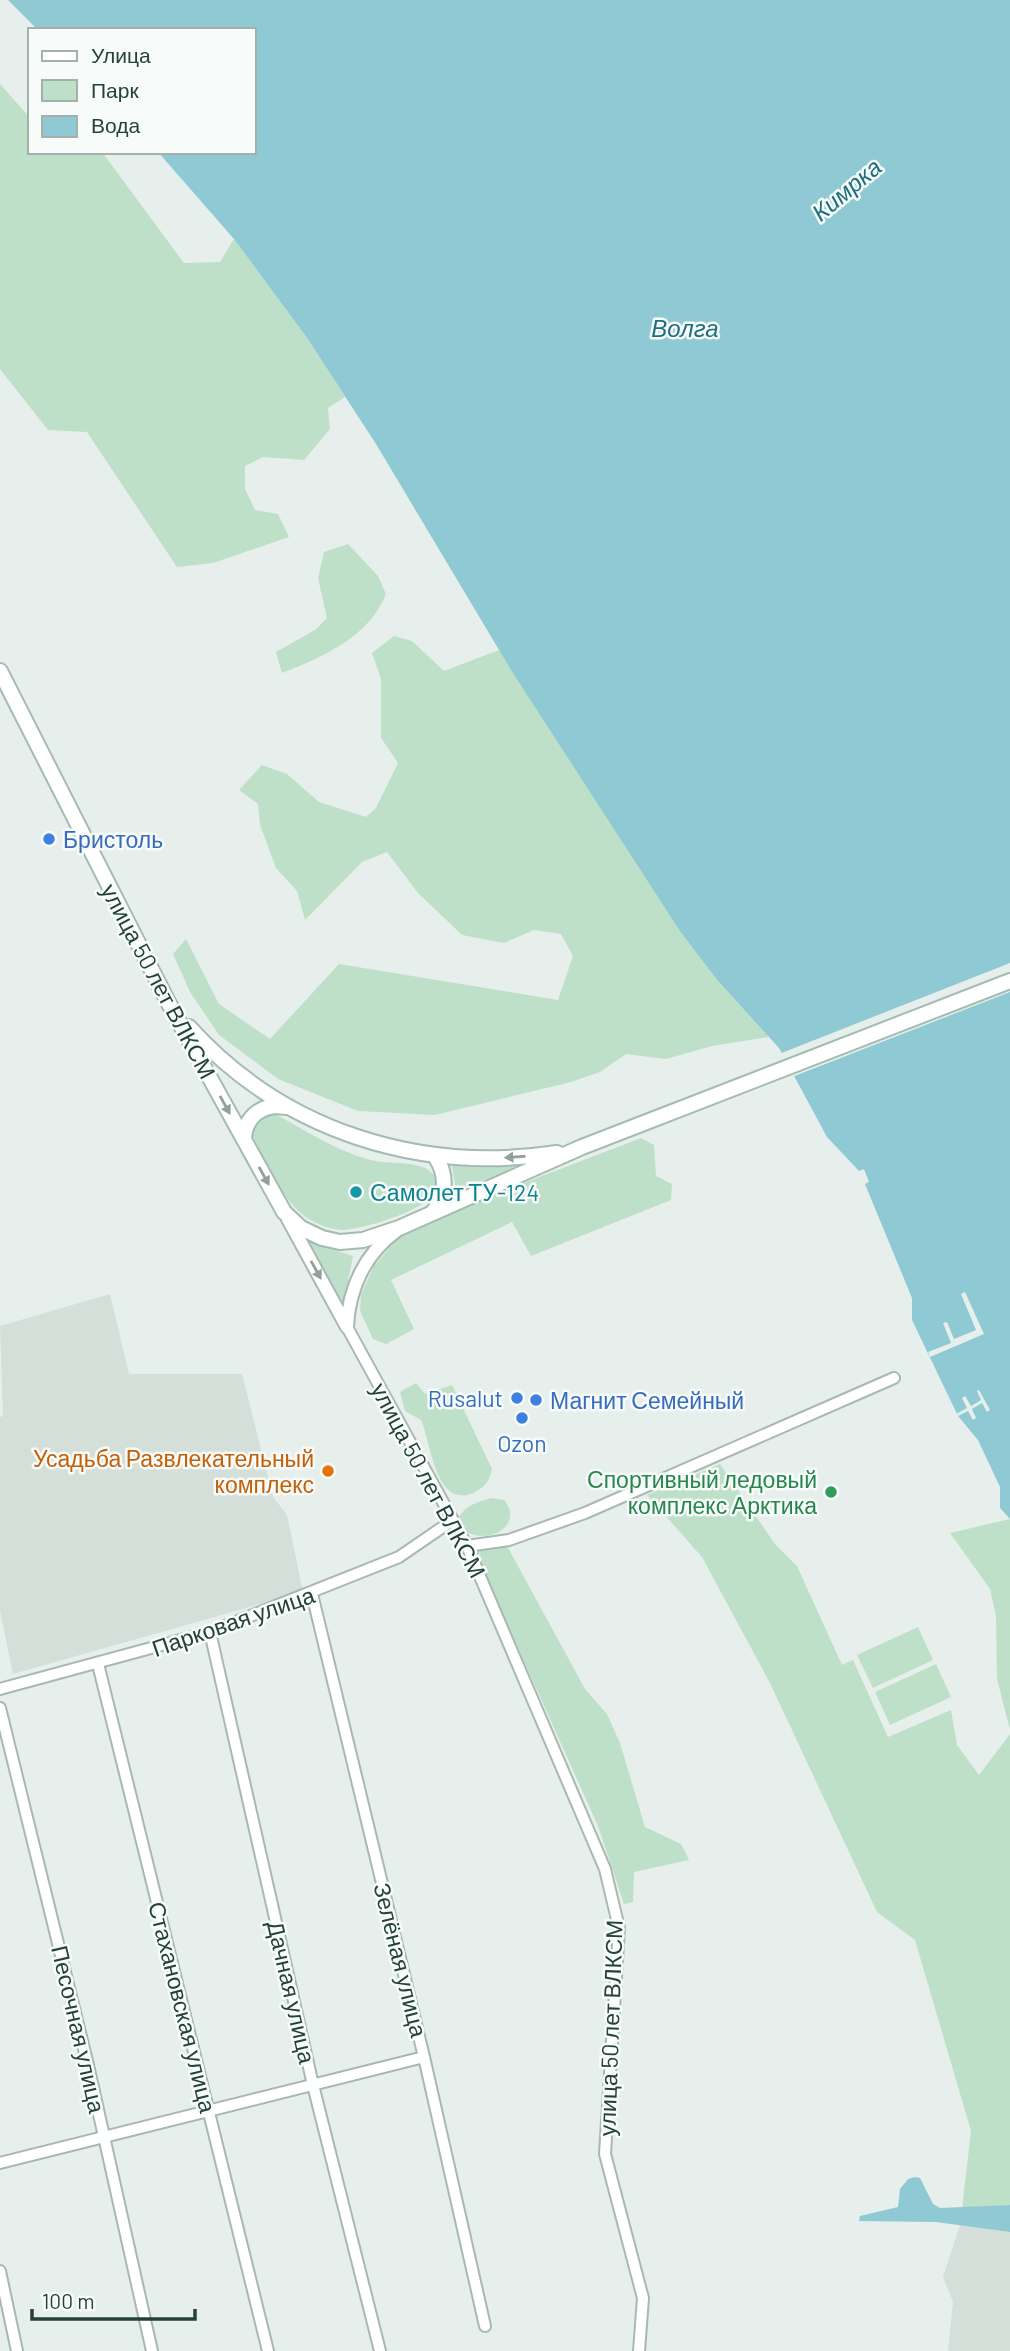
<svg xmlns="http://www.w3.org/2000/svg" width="1010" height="2351" viewBox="0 0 1010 2351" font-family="Barlow,sans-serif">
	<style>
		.built { fill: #d4dfda }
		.green { fill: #bfe0c8 }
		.water { fill: #8ec9d4 }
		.pier { fill: #e6efeb }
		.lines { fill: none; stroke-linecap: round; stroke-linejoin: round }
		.minor-casing { stroke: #a8b8b2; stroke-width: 14 }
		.tertiary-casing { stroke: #a8b8b2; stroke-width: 16 }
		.secondary-casing { stroke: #a4bbb3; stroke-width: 18 }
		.minor { stroke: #fff; stroke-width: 10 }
		.tertiary { stroke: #fff; stroke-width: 12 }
		.secondary { stroke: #fff; stroke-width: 14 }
		.oneway { fill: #92a09c }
		.shop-dot { fill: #3f7fe0; stroke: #f7fbf9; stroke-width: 2.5 }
		.culture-dot { fill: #0f9aa8; stroke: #f7fbf9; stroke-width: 2.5 }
		.food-dot { fill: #e8710a; stroke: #f7fbf9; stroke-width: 2.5 }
		.leisure-dot { fill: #2e9e5b; stroke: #f7fbf9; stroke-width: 2.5 }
		.labels { text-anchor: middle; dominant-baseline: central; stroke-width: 5; stroke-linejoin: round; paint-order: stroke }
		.shop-label { font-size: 23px; fill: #366cbe; stroke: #f7fbf9; text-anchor: start }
		.street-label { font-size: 23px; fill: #24423a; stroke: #f7fbf9 }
		.culture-label { font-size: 23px; fill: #0d838f; stroke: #f7fbf9; text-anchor: start }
		.food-label { font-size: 23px; fill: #c56008; stroke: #f7fbf9; text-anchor: end }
		.leisure-label { font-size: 23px; fill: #27864d; stroke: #f7fbf9; text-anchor: end }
		.water-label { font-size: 24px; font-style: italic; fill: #1c6f80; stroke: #f7fbf9 }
	</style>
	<rect width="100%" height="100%" fill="#e6efeb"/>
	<!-- built -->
	<path class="built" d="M110 1294 129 1374H242L273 1497 287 1515 303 1592 13 1674 0 1611V1417L3 1416 0 1326Z
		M960 2225 1010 2232V2351H948L953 2302 943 2277Z"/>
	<!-- green -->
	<path class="green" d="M0 84 30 118V152H102L184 263 220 262 234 239 307 338 345 397 328 408 330 429 304 460 263 457 245 466V489L255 510 278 514 289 537 213 563 177 567 87 432 48 430 0 369Z
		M348 544 378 576 386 594C369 637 323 657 282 673L276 652 315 630 327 618 318 578 324 552Z
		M394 636 412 641 444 671 499 650 718 981 769 1037 712 1046 666 1059 626 1054 600 1072 571 1082 435 1115 358 1111 278 1079 219 1035 190 992 173 954 186 939 219 1004 270 1039 339 964 558 1000 573 956 561 934 534 930 504 943 462 935 418 893 387 852 362 862 305 920 297 891 276 868 260 825 258 804 239 790 262 765 287 774 319 802 366 817 376 808 398 763 381 738V679L372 653Z
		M275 1114C307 1131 336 1151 371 1160 388 1165 420 1159 433 1174 459 1204 361 1230 342 1230 329 1229 313 1223 303 1215 279 1195 266 1161 252 1134 256 1120 261 1115 275 1114Z
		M641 1138 654 1145 656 1176 672 1184 671 1200 531 1256 512 1222 391 1280 414 1329 386 1344 373 1339 360 1311 361 1294 374 1266 401 1234 432 1218Z
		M527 1163 456 1191 452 1166Z
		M307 1241 353 1256 343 1305Z
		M416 1383 425 1394 452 1385 492 1469C489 1482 485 1487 473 1493 435 1508 432 1445 421 1420L405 1411 400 1392Z
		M720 1464 775 1544 797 1566 842 1665 853 1660 888 1737 951 1710 957 1745 979 1775 1010 1734V2205L962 2208 971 2131 915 1940 877 1912 770 1683 702 1557 647 1495Z
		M491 1498 504 1500C528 1529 476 1551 457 1523 462 1506 475 1503 491 1498Z
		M1010 1519V1730L997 1679 996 1615 990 1589 950 1533Z
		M506 1544 585 1689 607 1714 620 1743 645 1827 681 1844 689 1860 634 1872 633 1902 624 1904 598 1826 474 1550Z
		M918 1627 933 1660 873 1688 857 1655Z
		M936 1664 951 1697 890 1725 875 1692Z"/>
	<!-- water -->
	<path class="water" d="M8 0H1010V1519L1000 1508V1487L978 1440 958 1416 912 1320V1298L865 1184 869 1182 864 1169 859 1171 827 1137 779 1048 718 981 680 931 511 670 376 444 307 338 234 239 158 152H254V30H38Z
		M915 2177 920 2178 933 2204 940 2208 1010 2205V2232L936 2222 859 2221 860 2216 898 2207 900 2189 908 2179Z"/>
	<!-- pier -->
	<path class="pier" d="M1010 963V992L792 1077 779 1054Z
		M965 1292 984 1334 930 1357 928 1352 951 1343 943 1323 947 1322 954 1339 976 1330 961 1294Z
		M979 1390 990 1410 987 1412 982 1403 972 1409 976 1418 973 1420 968 1411 958 1416 956 1414 967 1408 962 1398 965 1396 971 1406 981 1400 977 1391Z"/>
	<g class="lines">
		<defs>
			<path id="minor" d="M347 1327 467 1546 605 1869 619 1928 605 2154 643 2298 639 2351
				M467 1546 509 1540 585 1513 894 1378
				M312 1594 424 2057 485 2326
				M210 1632 313 2085 380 2351
				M98 1664 268 2351
				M0 1689 210 1632 399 1557 453 1520
				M0 1708 88 2065 152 2351
				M0 2163 424 2057
				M0 2271 17 2351"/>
			<path id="tertiary" d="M288 1219 347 1327
				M347 1326C349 1288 365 1254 396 1231"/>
			<path id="secondary" d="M0 671 168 1002 284 1212 301 1228 322 1238 340 1242 363 1240 399 1228 582 1147 1010 981
				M189 1027C283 1131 419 1174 557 1153
				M244 1139C245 1116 263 1103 285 1107
				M433 1212C447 1194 447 1174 435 1156"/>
		</defs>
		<!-- minor casing -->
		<use href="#minor" class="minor-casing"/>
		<!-- tertiary casing -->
		<use href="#tertiary" class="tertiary-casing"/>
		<!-- secondary casing -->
		<use href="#secondary" class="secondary-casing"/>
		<!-- minor -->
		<use href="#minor" class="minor"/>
		<!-- tertiary -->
		<use href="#tertiary" class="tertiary"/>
		<!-- secondary -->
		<use href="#secondary" class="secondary"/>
	</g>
	<!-- one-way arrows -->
	<defs><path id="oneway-solid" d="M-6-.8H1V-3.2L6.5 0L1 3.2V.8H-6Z" transform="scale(1.75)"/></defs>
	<g class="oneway">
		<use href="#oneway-solid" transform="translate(225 1105) rotate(61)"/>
		<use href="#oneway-solid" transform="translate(515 1157) rotate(176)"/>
		<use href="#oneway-solid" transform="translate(264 1176) rotate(61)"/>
		<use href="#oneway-solid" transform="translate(316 1270) rotate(61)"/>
	</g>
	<!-- markers -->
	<g class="shop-dot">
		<circle cx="49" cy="839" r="7"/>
		<circle cx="517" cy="1398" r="7"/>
		<circle cx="536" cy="1400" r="7"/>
		<circle cx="522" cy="1418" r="7"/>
	</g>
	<circle class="culture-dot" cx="356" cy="1192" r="7"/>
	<circle class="food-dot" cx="328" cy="1471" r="7"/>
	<circle class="leisure-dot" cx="831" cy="1492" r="7"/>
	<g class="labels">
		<!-- shop labels -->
		<g class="shop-label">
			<text x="63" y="839">Бристоль</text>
			<text x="503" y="1398" text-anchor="end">Rusalut</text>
			<text x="550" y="1400">Магнит Семейный</text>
			<text x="522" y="1443" text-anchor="middle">Ozon</text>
		</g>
		<!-- street labels -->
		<g class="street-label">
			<text transform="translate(159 981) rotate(62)">улица 50 лет ВЛКСМ</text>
			<text transform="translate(429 1480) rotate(62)">улица 50 лет ВЛКСМ</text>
			<text transform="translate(233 1621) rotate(-19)">Парковая улица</text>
			<text transform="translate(401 1960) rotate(76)">Зелёная улица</text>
			<text transform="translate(292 1992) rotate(77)">Дачная улица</text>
			<text transform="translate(183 2007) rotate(76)">Стахановская улица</text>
			<text transform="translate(610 2028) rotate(-88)">улица 50 лет ВЛКСМ</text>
			<text transform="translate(79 2029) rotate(77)">Песочная улица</text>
		</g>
		<!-- culture labels -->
		<g class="culture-label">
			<text x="370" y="1192">Самолет ТУ-124</text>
		</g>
		<!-- food labels -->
		<g class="food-label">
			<text x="314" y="1458">Усадьба Развлекательный<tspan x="314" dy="26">комплекс</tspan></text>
		</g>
		<!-- leisure labels -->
		<g class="leisure-label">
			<text x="817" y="1479">Спортивный ледовый<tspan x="817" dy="26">комплекс Арктика</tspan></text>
		</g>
		<!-- water labels -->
		<g class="water-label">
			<text transform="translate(846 189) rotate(-40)">Кимрка</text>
			<text x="685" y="327">Волга</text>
		</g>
	</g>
	<!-- legend -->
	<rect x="28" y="28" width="228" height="126" fill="#f7fbf9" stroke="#a3b1ad" stroke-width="2"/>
	<rect x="42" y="51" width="35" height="10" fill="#ffffff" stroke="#a3b1ad" stroke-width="2"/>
	<text x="91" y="63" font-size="21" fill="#24423a">Улица</text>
	<rect x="42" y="80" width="35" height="21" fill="#bfe0c8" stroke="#a3b1ad" stroke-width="2"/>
	<text x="91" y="98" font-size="21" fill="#24423a">Парк</text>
	<rect x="42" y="116" width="35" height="21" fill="#8ec9d4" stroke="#a3b1ad" stroke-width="2"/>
	<text x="91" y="133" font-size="21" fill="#24423a">Вода</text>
	<!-- scale -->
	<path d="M32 2309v10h163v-10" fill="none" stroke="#24423a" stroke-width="3.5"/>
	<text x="42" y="2309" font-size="21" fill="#24423a" stroke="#f7fbf9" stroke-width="5" paint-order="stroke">100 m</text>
</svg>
